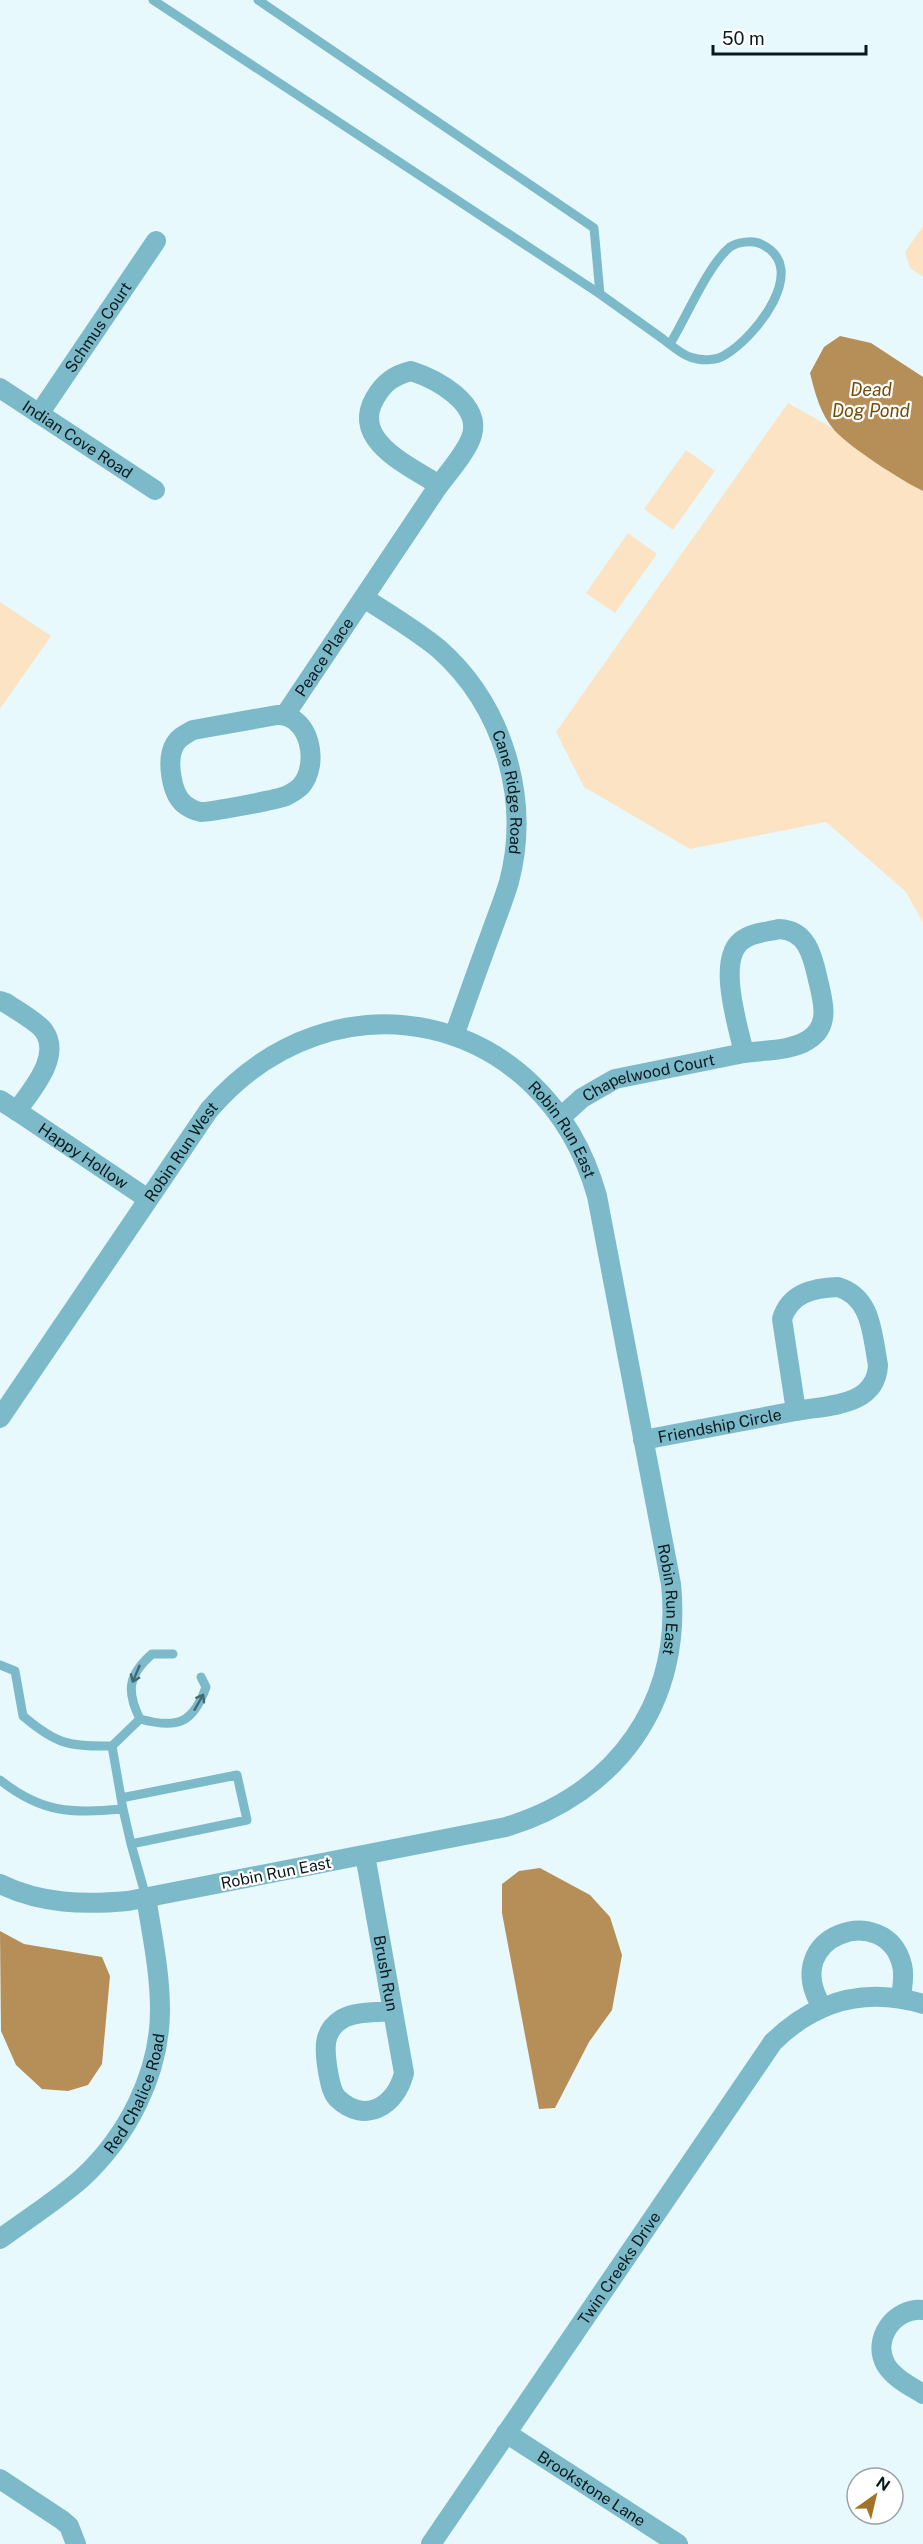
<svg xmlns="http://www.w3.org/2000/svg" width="923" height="2544" viewBox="0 0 923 2544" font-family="'Public Sans',sans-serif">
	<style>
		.green { fill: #fbe3c4 }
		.water { fill: #b68f58 }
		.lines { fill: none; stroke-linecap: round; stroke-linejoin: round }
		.lane { stroke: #7dbac9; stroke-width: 9 }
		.street { stroke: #7dbac9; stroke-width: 20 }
		.oneway { stroke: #426a74 }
		.labels { text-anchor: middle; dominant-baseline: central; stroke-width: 4.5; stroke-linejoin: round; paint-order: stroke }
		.street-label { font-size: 16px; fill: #081a1e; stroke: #fff }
		.water-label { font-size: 18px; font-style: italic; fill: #754e07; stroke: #fff }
	</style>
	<rect width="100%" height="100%" fill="#e7f9fd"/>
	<!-- green -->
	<path class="green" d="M923 226V277L910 268 905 252Z
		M788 403 923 479V923L906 892 826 822 690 849 584 787 556 732Z
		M686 450 715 471 673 530 644 509Z
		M628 533 657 554 615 613 586 593Z
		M0 602 51 636 0 709Z"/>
	<!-- water -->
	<path class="water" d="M840 336 871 343 923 377V491C902 481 851 448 835 431 821 415 815 394 810 373L824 347Z
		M540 1868 590 1895 610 1917 622 1955 612 2010 589 2042 555 2108 539 2109 502 1913V1884L519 1871Z
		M0 1931 24 1944 102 1957 110 1976 102 2064 88 2085 68 2091 42 2089 16 2065 1 2031Z"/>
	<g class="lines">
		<!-- lane -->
		<path class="lane" d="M153 0 600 294C621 309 642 324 663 339 671 345 681 354 690 357 700 361 716 361 725 355 756 337 811 267 761 244 753 240 737 242 730 247 708 265 686 318 670 344
			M258 0 594 228 600 294
			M173 1654H152C128 1675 126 1691 140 1719 177 1729 193 1724 206 1687L201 1677
			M0 1665 15 1671 23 1716C56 1744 69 1747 112 1746L123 1809C71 1813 43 1814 0 1780
			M112 1746 140 1719
			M121 1798 237 1775 247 1820 131 1844 123 1809
			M131 1844 146 1897"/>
		<!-- street -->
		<g class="street">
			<path d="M411 371C436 379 481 403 472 435 468 450 449 472 439 485 410 466 350 441 375 398 384 382 395 375 411 371Z"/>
			<path id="s1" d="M0 388 155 490"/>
			<path id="s2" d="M39 414 156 241"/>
			<path id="s3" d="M364 598C389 614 416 630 439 649 503 706 531 798 509 882 504 899 497 916 491 933 478 968 466 1002 454 1036"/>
			<path d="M277 715C310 714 320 764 301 786 297 790 292 793 286 796 275 800 212 812 201 812 195 811 189 808 184 804 171 793 166 759 175 744 179 737 186 734 193 730Z"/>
			<path id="s4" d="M285 715 439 485"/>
			<path d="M779 929C808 930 813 958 818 980 823 1001 831 1026 808 1040 791 1051 764 1050 744 1053 738 1026 715 956 744 939 754 932 768 932 779 929Z"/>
			<path d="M0 1001 6 1003C16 1010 38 1022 44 1031 62 1057 31 1090 17 1111L0 1100"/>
			<path id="s5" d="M17 1111 148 1199"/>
			<path id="s6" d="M561 1117 582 1098 615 1079 744 1053"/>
			<path d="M838 1287C872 1297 872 1334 878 1365 876 1407 828 1405 796 1411L782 1319C790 1293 813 1288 838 1287Z"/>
			<path id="s7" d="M0 1418 209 1110C333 965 545 1011 597 1196L671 1584C683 1702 617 1793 506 1827L128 1901C84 1905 41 1904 0 1884"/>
			<path id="s8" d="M643 1440 796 1411"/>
			<path id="s9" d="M365 1855 404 2073C396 2106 365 2125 337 2098 331 2091 330 2081 328 2072 325 2052 321 2032 342 2019 356 2011 376 2013 392 2011"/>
			<path d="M822 2007C778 1935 886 1900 902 1965 905 1976 902 1987 901 1998"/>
			<path id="s10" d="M0 2239C27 2219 56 2201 81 2179 127 2137 160 2074 160 2010 160 1972 152 1935 146 1897"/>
			<path d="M923 2310C895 2307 871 2339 886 2365 894 2378 910 2386 923 2394"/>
			<path id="s11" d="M506 2433 678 2544"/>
			<path d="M0 2479 62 2520 69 2526 76 2544"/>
			<path id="s12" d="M431 2544 773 2042C816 2000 866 1987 923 2004"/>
		</g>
	</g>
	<!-- one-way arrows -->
	<defs><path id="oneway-shaft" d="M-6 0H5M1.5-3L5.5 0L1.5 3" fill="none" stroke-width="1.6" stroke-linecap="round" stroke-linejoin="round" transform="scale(1.5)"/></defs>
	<g class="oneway">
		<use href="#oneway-shaft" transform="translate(136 1674) rotate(113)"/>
		<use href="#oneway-shaft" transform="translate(199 1702) rotate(-60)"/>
	</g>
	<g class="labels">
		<!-- street labels -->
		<g class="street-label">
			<text stroke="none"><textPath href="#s2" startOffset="105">Schmus Court</textPath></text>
			<text stroke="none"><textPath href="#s1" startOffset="93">Indian Cove Road</textPath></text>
			<text stroke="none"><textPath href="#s4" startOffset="70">Peace Place</textPath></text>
			<text stroke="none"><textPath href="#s3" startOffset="255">Cane Ridge Road</textPath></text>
			<text stroke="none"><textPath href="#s6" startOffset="99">Chapelwood Court</textPath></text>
			<text stroke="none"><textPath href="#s7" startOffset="792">Robin Run East</textPath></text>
			<text stroke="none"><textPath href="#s7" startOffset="322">Robin Run West</textPath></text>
			<text stroke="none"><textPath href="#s5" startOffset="80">Happy Hollow</textPath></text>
			<text stroke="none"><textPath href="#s8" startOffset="78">Friendship Circle</textPath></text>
			<text stroke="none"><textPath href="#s7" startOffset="1278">Robin Run East</textPath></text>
			<text transform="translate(276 1873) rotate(-11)">Robin Run East</text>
			<text stroke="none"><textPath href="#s9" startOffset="120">Brush Run</textPath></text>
			<text stroke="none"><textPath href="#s10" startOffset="204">Red Chalice Road</textPath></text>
			<text stroke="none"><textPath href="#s12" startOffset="334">Twin Creeks Drive</textPath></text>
			<text stroke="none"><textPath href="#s11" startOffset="102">Brookstone Lane</textPath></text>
		</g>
		<!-- water labels -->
		<g class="water-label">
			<text x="871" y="389">Dead<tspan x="871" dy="21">Dog Pond</tspan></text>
		</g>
	</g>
	<!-- north arrow -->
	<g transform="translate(875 2496) rotate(34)"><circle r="28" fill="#ffffff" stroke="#9ca3a5" stroke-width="1.5"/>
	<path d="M0-4.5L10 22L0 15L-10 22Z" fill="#a37428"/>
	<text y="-9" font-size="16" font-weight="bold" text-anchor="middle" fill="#081a1e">N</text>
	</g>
	<!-- scale -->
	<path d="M713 45v9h153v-9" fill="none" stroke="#081a1e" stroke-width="3"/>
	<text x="722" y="45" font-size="18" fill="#081a1e" stroke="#ffffff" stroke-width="4.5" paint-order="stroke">50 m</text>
</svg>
